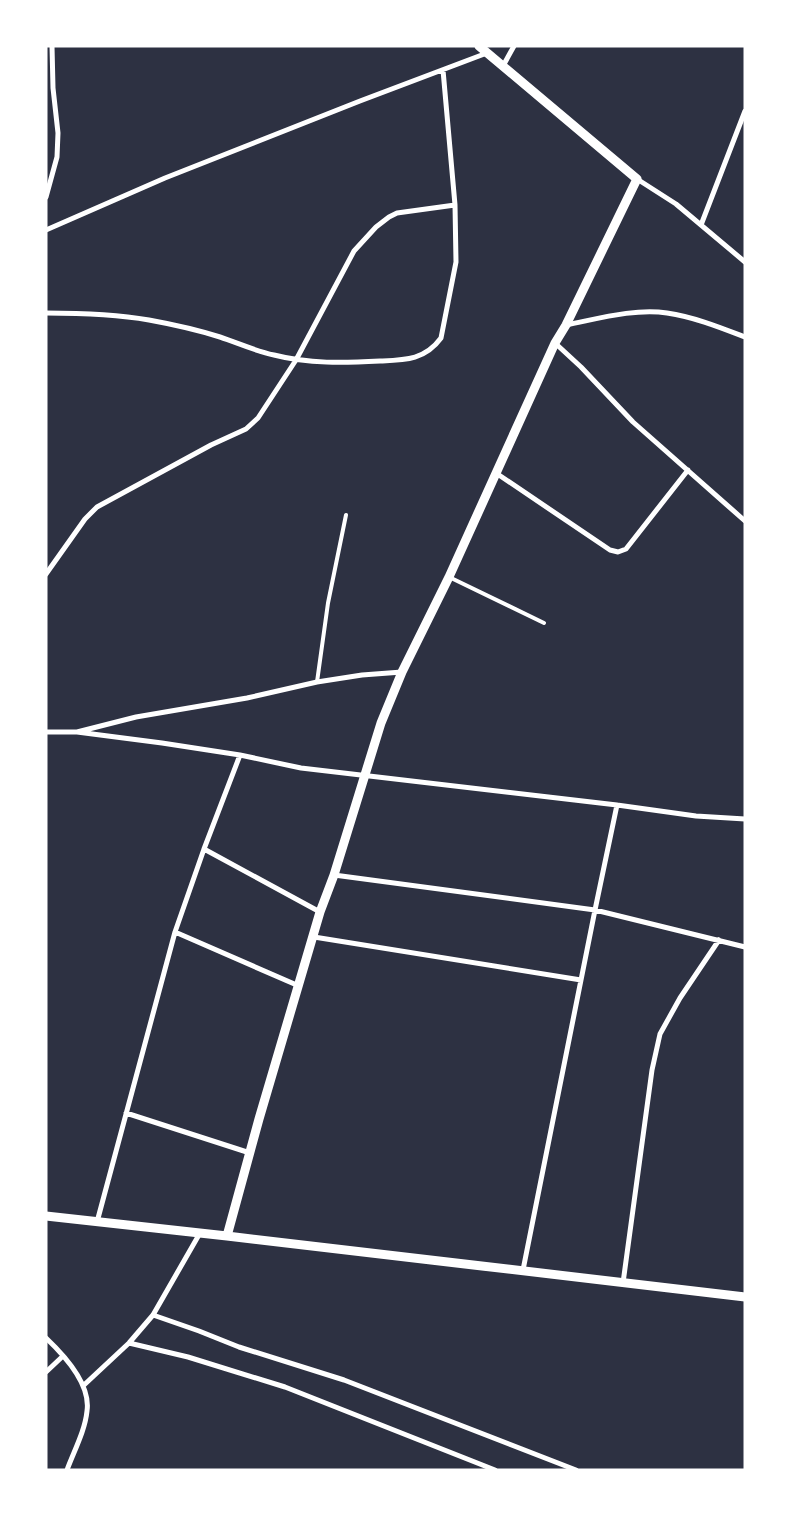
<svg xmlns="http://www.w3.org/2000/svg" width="791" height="1516" viewBox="0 0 791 1516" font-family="Rubik,sans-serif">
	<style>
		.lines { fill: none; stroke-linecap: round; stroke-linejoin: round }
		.service { stroke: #fff; stroke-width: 4 }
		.minor { stroke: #fff; stroke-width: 5 }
		.tertiary { stroke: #fff; stroke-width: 9 }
	</style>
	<rect width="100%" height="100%" fill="#2d3142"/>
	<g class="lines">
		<!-- service -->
		<path class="service" d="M449 577 544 623
			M317 682 328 603 346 515"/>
		<!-- minor -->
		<path class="minor" d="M503 66 514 46
			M637 179 676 204 745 262
			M46 197 57 157 58 133 53 88 52 46
			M701 225 745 111
			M46 230 165 178 360 101 487 53
			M46 313C80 313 115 314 149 320 171 324 198 330 220 337 238 343 255 351 274 355 309 364 344 363 380 361 405 360 425 360 441 338L456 262 455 205 443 70
			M566 325C597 319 635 308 667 313 694 317 719 327 745 337
			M555 343 581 367 633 422 745 521
			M496 473 610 550 618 552 626 549 688 470
			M46 574 85 519 97 507 211 445 246 429 258 418 296 360 354 251 376 227 389 217 397 213 455 205
			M46 732H77L136 717 247 698 317 682 362 675 402 672
			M77 732 162 743 240 755 301 768 617 805 696 816 745 819
			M204 849 320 912
			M334 875 595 910 745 947
			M175 932 299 986
			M314 937 581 980
			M126 1113 250 1153
			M97 1222 175 932 204 849 240 755
			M523 1270 595 910 617 805
			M623 1283 652 1070 660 1034 680 998 719 940
			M153 1315 199 1331 239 1347 344 1380 576 1470
			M46 1338C64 1355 91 1384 87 1411 85 1431 74 1451 67 1470
			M129 1343 188 1357 285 1387 495 1470
			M46 1372 63 1356
			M84 1385 129 1343 153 1315 200 1233"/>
		<!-- tertiary -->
		<path class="tertiary" d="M46 1216 227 1236 745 1297
			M227 1236 259 1119 320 912 334 875 381 723 402 672 449 577 555 343 566 325 637 179 479 46"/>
	</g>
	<!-- border -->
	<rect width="791" height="1516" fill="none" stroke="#ffffff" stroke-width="95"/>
</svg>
